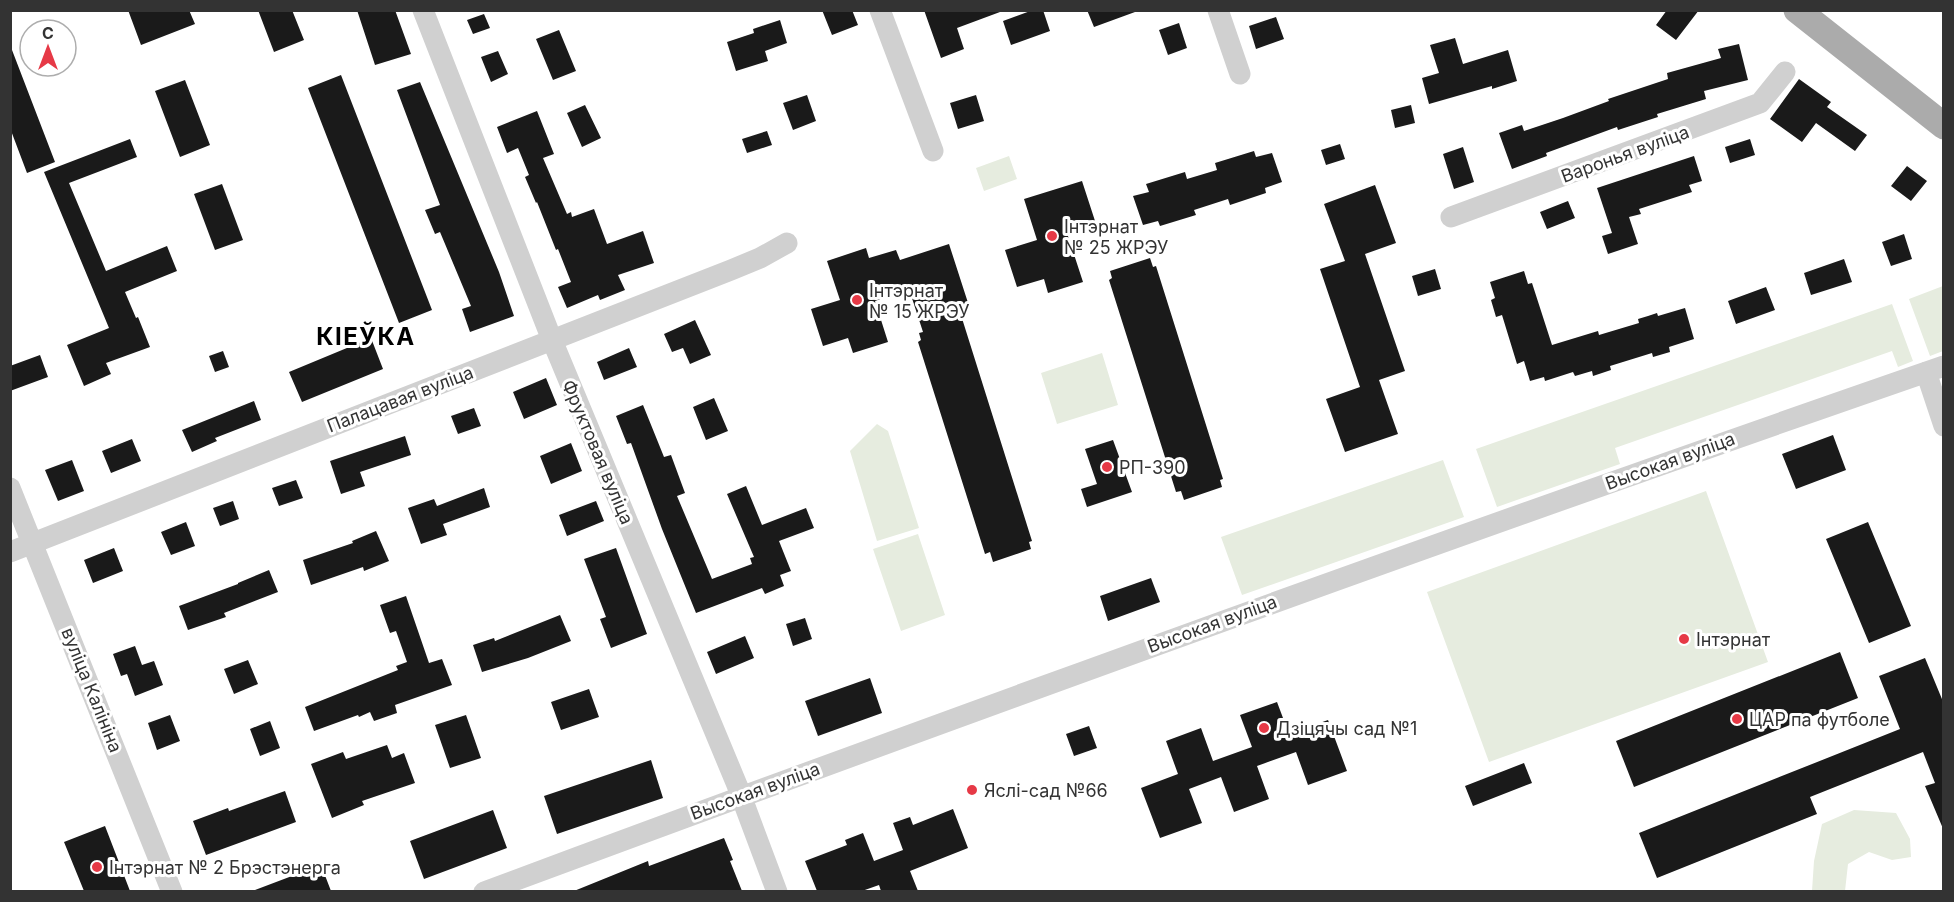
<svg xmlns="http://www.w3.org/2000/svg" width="1954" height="902" viewBox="0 0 1954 902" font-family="Inter,sans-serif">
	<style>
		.green { fill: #e6ecdf }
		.building { fill: #1a1a1a }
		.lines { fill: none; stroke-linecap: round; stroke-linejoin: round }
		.minor { stroke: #d0d0d0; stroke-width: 21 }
		.major { stroke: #ababab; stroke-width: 27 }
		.poi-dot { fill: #e63946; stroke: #fff; stroke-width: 2 }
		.labels { text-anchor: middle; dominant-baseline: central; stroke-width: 6; stroke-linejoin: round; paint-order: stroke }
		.street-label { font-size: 18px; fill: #333; stroke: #fff }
		.poi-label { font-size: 18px; fill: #333; stroke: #fff; text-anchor: start }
		.district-label { font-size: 24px; font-weight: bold; letter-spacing: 1.5px; fill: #000; stroke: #fff }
	</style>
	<rect width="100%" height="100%" fill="#fff"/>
	<!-- green -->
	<path class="green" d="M1009 156 1017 179 984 191 976 168Z
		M1943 286V351L1930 356 1909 299Z
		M1892 304 1913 361 1898 367 1892 351 1615 448 1620 464 1497 507 1476 449Z
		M1102 353 1118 405 1057 424 1041 373Z
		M877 424 888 431 919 528 877 541 850 451Z
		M1443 460 1464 517 1242 595 1221 537Z
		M1706 491 1768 662 1489 762 1427 592Z
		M918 534 945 615 901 631 873 549Z
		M1854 810 1896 813 1910 839 1911 857 1892 860 1869 852 1848 864 1845 891H1812L1814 861 1822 824Z"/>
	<!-- building -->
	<path class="building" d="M128 10H189L195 24 141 45Z
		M258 10H292L304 40 274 52Z
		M357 10H395L411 54 375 65Z
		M822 10H852L858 25 832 35Z
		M924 10H1000V12L957 28 964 49 941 58Z
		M1033 10H1043L1050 31 1011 45 1003 21Z
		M1087 10H1135V12L1094 27Z
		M1667 10H1699L1676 40 1656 25Z
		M484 14 490 28 473 34 467 20Z
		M1276 17 1284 39 1256 49 1249 26Z
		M780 20 787 43 765 51 768 61 736 71 727 42 754 33 753 29Z
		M1179 23 1187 48 1168 55 1159 30Z
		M559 30 576 71 553 80 536 39Z
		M1455 38 1463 64 1508 50 1517 81 1492 89V86L1429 104 1422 78 1439 73 1430 45Z
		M1739 44 1748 80 1704 91 1706 99 1657 114 1658 117 1618 130 1617 127 1546 153 1547 156 1512 169 1499 133 1522 125 1524 131 1563 118 1609 101 1608 99 1668 79 1667 73 1721 58 1718 49Z
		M10 50H12L55 162 27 173 10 128Z
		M498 51 508 74 491 82 481 57Z
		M341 75 432 310 399 323 308 88Z
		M1799 79 1831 102 1827 107 1867 135 1855 151 1816 123 1802 142 1770 119Z
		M185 80 210 145 180 157 155 91Z
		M420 82 499 272 514 316 470 332 462 309 471 306 440 232 435 234 425 210 440 205 397 90Z
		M807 95 816 121 793 130 783 103Z
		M976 95 984 121 958 129 950 103Z
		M585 105 601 138 582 147 567 113Z
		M1411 105 1415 123 1395 128 1391 110Z
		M537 111 554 154 543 158 567 214 571 212 572 217 594 209 607 244 643 231 654 263 618 275 625 290 600 300 598 295 567 308 558 287 571 282 558 249 556 250 537 202 536 203 525 177 529 175 518 148 507 153 497 127Z
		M767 131 772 145 747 153 742 139Z
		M130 139 137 157 69 183 106 271 167 246 177 271 125 292 136 318 138 317 150 347 106 363 111 374 84 386 67 345 109 328 44 172Z
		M1750 139 1755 155 1730 163 1725 147Z
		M1340 144 1345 159 1326 165 1321 150Z
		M1463 147 1474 182 1454 189 1443 154Z
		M1254 151 1256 157 1272 153 1282 182 1265 188 1266 193 1230 205 1228 199 1194 210 1196 215 1160 226 1158 221 1143 225 1133 196 1149 192 1146 184 1185 172 1187 179 1217 170 1215 163Z
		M1694 156 1702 181 1689 185 1692 192 1639 209 1641 214 1629 217 1638 244 1608 254 1602 236 1612 233 1597 188Z
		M1907 166 1927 181 1911 201 1891 186Z
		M1082 181 1096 224 1067 233 1083 282 1048 293 1044 279 1017 287 1005 250 1037 240 1024 199Z
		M222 184 243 240 215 250 194 194Z
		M1375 185 1396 243 1365 254 1405 371 1379 380 1398 434 1345 452 1326 399 1360 387 1320 269 1345 261 1324 204Z
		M1568 201 1575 218 1547 229 1540 212Z
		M1904 234 1912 259 1891 266 1882 242Z
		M949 244 970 309 960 312 1032 541 1029 542 1031 549 993 562 990 552 985 554 918 342 921 340 919 333 923 332 909 289 875 301 888 342 853 353 848 338 823 346 811 309 840 300 827 261 866 248 869 258 896 250 900 260Z
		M1150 258 1153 267 1156 266 1223 479 1220 480 1222 487 1184 500 1181 491 1176 492 1109 280 1112 278 1110 271Z
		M1844 259 1852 282 1811 295 1804 273Z
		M1435 269 1441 289 1418 296 1412 276Z
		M1524 271 1528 284 1532 283 1552 345 1598 331 1599 335 1639 323 1638 319 1648 316 1657 313 1658 316 1685 308 1694 339 1669 347 1670 352 1653 357 1652 353 1610 366 1611 370 1593 376 1592 371 1575 376 1573 372 1545 381 1544 377 1530 381 1524 361 1517 364 1502 315 1496 317 1491 300 1495 298 1490 282Z
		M1766 287 1775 310 1736 324 1728 301Z
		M695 320 711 355 690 364 683 348 672 352 664 334Z
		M371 338 383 369 302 402 289 372Z
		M629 348 637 367 604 380 597 362Z
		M223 351 229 367 215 372 209 356Z
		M40 355 48 377 10 391V366Z
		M546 378 557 405 524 419 513 392Z
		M714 398 728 431 706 440 693 407Z
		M254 401 261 420 215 438 217 441 192 452 182 430Z
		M643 405 664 457 671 455 685 493 677 496 712 579 752 564 750 558 754 557 727 494 746 486 762 525 806 508 814 528 779 541 791 571 780 575 784 586 765 594 762 588 696 613 662 529 631 443 627 444 616 416Z
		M474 408 481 426 458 434 451 416Z
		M1833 435 1846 470 1796 489 1782 454Z
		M405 436 411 455 360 472 365 486 341 494 330 461Z
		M132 439 141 461 111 473 102 451Z
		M1113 440 1132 492 1087 507 1081 489 1097 484 1085 449Z
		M571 443 582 471 551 484 540 456Z
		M72 460 84 491 58 501 45 470Z
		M296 480 303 498 279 506 272 488Z
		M484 488 490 507 443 524 447 535 421 544 408 508 434 499 437 506Z
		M233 501 239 519 220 526 213 508Z
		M596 501 604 521 567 536 559 515Z
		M186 522 195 546 171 555 161 532Z
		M1868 522 1911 626 1869 643 1826 539Z
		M376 531 389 561 364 571 363 567 311 585 303 560 353 543 352 541Z
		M114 548 123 571 93 583 84 560Z
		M616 548 647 634 611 648 600 619 606 617 584 559Z
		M269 570 278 592 224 613 226 617 188 630 179 606 238 584V583Z
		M1151 578 1160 602 1108 621 1100 596Z
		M406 596 429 663 442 659 452 685 395 705 397 713 374 721 370 712 359 717 358 715 314 731 305 707 398 670 396 666 407 662 396 631 390 633 380 605Z
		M560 615 571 641 528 658 482 672 473 645 494 638 495 641Z
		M805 618 812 639 793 646 786 624Z
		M745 636 754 658 716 674 707 652Z
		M135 646 142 665 154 661 163 685 135 696 127 674 121 676 113 654Z
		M1840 652 1858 698 1634 787 1616 741Z
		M1925 658 1944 704V831L1925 786 1935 783 1923 752 1810 797 1817 814 1657 878 1639 833 1900 729 1879 676Z
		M248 660 258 684 234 694 224 669Z
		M870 678 882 713 818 736 805 701Z
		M589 689 599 717 561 730 551 702Z
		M1277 702 1289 734 1328 720 1347 771 1308 785 1296 752 1257 766 1269 799 1234 812 1221 777 1189 789 1202 823 1160 838 1141 788 1178 774 1166 741 1201 728 1213 761 1252 747 1240 715Z
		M170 715 180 741 157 750 148 723Z
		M466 715 481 758 450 768 435 725Z
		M270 721 280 748 260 756 250 729Z
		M1089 726 1097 748 1074 756 1066 734Z
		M387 745 392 758 404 753 415 783 362 801 364 805 332 818 311 764 343 752 346 759Z
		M651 760 663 798 557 834 544 796Z
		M1524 763 1532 783 1473 806 1465 786Z
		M285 791 296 822 206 855 193 821 228 808 229 811Z
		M953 809 968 848 910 871 918 891H881L879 885 862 891H817L805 861 847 845 845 840 863 833 874 861 903 850 893 823 910 817 913 825Z
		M493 810 507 848 424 879 410 841Z
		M105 826 130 891H84L64 842Z
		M724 838 733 860 730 861 742 891H574L648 861 649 866Z
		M321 865 331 891H255V890Z"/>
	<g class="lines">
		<!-- minor -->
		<path class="minor" d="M423 10 552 340 737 785 777 892
			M880 10 933 151
			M1218 10 1240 74
			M1451 217 1760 103 1785 72
			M1926 372 1944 426
			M10 488 172 892
			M10 552 731 270 760 258 787 243
			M484 892C969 712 1455 535 1944 366"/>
		<!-- major -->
		<path class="major" d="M1797 10 1944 126"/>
	</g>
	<!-- markers -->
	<g class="poi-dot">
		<circle cx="1052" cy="236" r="6"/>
		<circle cx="857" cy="300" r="6"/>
		<circle cx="1107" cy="467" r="6"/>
		<circle cx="1684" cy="639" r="6"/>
		<circle cx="1737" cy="719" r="6"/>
		<circle cx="1264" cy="728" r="6"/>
		<circle cx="972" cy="790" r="6"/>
		<circle cx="97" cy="867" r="6"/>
	</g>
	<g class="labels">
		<!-- street labels -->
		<g class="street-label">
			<text transform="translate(1625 154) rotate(-20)">Варонья вуліца</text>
			<text transform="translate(400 399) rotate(-21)">Палацавая вуліца</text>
			<text transform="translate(598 452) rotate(67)">Фруктовая вуліца</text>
			<text transform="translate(1670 461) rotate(-20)">Высокая вуліца</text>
			<text transform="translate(1212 624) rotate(-20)">Высокая вуліца</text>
			<text transform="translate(92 690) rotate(68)">вуліца Калініна</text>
			<text transform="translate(755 791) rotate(-20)">Высокая вуліца</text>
		</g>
		<!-- poi labels -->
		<g class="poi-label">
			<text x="1064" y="226">Інтэрнат<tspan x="1064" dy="21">№ 25 ЖРЭУ</tspan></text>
			<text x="869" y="290">Інтэрнат<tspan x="869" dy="21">№ 15 ЖРЭУ</tspan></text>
			<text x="1119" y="467">РП-390</text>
			<text x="1696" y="639">Інтэрнат</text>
			<text x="1749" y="719">ЦАР па футболе</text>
			<text x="1276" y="728">Дзіцячы сад №1</text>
			<text x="984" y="790">Яслі-сад №66</text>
			<text x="109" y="867">Інтэрнат № 2 Брэстэнерга</text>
		</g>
		<!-- district labels -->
		<g class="district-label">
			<text x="366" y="336">КІЕЎКА</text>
		</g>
	</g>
	<!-- border -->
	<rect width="1954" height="902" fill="none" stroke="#333333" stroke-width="24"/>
	<!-- north arrow -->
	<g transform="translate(48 48)"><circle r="28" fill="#ffffff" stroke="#adadad" stroke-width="1.5"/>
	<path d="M0-4.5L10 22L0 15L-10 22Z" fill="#e63946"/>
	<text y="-9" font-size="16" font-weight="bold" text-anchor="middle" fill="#333333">С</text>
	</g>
</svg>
